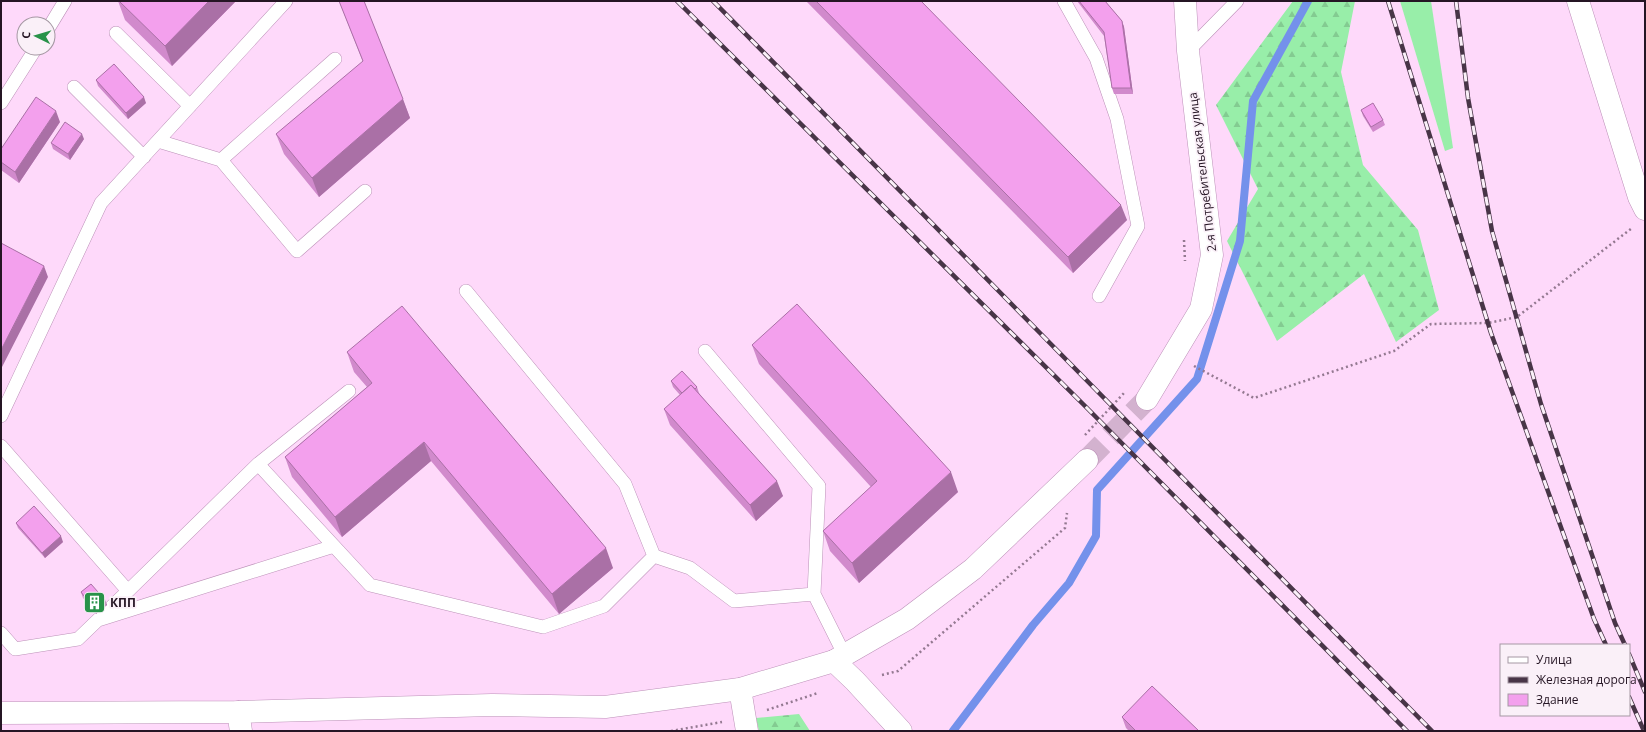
<svg xmlns="http://www.w3.org/2000/svg" width="1646" height="732" viewBox="0 0 1646 732" font-family="'Open Sans',sans-serif">
	<style>
		.grass { fill: #98eea9 }
		.forest { fill: url(#forest-firs) }
		.lines { fill: none; stroke-linecap: round; stroke-linejoin: round }
		.stream { stroke: #7491eb; stroke-width: 8 }
		.tertiary-tunnel { stroke: #d3b2cf; stroke-width: 22; stroke-dasharray: 22 11; stroke-linecap: butt }
		.service-casing { stroke: #bc91b8; stroke-width: 14 }
		.minor-casing { stroke: #bc91b8; stroke-width: 23 }
		.tertiary-casing { stroke: #bc91b8; stroke-width: 23 }
		.path { stroke: #947991; stroke-width: 2.5; stroke-dasharray: 2 3; stroke-linecap: butt }
		.service { stroke: #fff; stroke-width: 13 }
		.minor { stroke: #fff; stroke-width: 22 }
		.tertiary { stroke: #fff; stroke-width: 22 }
		.rail-casing { stroke: #483547; stroke-width: 4.5 }
		.rail { stroke: #faf0f8; stroke-width: 3; stroke-dasharray: 9; stroke-linecap: butt }
		.wall { fill: #d18acc }
		.shaded-wall { fill: #aa70a6 }
		.building { fill: #f3a0ed; stroke: #aa70a6 }
		.labels { text-anchor: middle; dominant-baseline: central; stroke-width: 3.5; stroke-linejoin: round; paint-order: stroke }
		.street-label { font-size: 12px; fill: #251524; stroke: #faf0f8 }
		.poi-label { font-size: 12px; font-weight: bold; fill: #251524; stroke: #faf0f8; text-anchor: start }
	</style>
	<defs>
		<pattern id="forest-firs" width="22" height="20" patternUnits="userSpaceOnUse"><rect width="22" height="20" fill="#98eea9"/><path d="M5 1l3.5 6h-7zM16 11l3.5 6h-7z" fill="#83cb91"/></pattern>
	</defs>
	<rect width="100%" height="100%" fill="#fed9fa"/>
	<!-- grass -->
	<path class="grass" d="M1400 1H1431L1453 148 1445 151Z"/>
	<!-- forest -->
	<path class="forest" d="M1293 1H1355L1341 72 1363 165 1418 230 1439 310 1396 342 1364 274 1277 341 1227 241 1258 189 1216 105Z
		M799 714 810 731H759L756 718Z"/>
	<g class="lines">
		<!-- stream -->
		<path class="stream" d="M953 731 1033 625 1069 583 1096 536 1097 490 1197 379 1240 241 1253 101 1308 1"/>
		<!-- tertiary-tunnel -->
		<path class="tertiary-tunnel" d="M1087 460 1147 399"/>
		<defs>
			<path id="service" d="M1064 1 1096 58 1117 119 1138 226 1099 296
				M48 29 65 1
				M116 33 190 106
				M1188 51 1237 1
				M74 87 144 157
				M1 103 36 48
				M158 141 221 160 297 251 365 191
				M221 160 335 59
				M466 291 625 484 654 556
				M1 416 101 203 286 1
				M1 446 128 591 258 464 370 585 543 627 604 606 654 556 690 568 734 601 814 594 819 486 705 351
				M258 464 349 391
				M814 594 845 656
				M98 620 334 546
				M1 633 15 649 78 639 128 591"/>
			<path id="minor" d="M1578 1 1639 197 1645 209
				M834 661 855 681 901 731
				M740 689 747 731
				M238 712 241 731"/>
			<path id="tertiary" d="M1147 399 1201 309 1212 255 1188 51 1185 1
				M1 713 238 712 492 705 605 707 740 689 834 661 907 619 973 569 1087 460"/>
		</defs>
		<!-- service casing -->
		<use href="#service" class="service-casing"/>
		<!-- minor casing -->
		<use href="#minor" class="minor-casing"/>
		<!-- tertiary casing -->
		<use href="#tertiary" class="tertiary-casing"/>
		<!-- path -->
		<path class="path" d="M1184 240 1185 261
			M1194 366 1254 398 1394 351 1431 324 1488 323 1517 317 1632 228
			M1085 435 1124 393
			M882 675 898 671 1065 528 1067 513
			M767 710 818 693
			M671 731 722 722"/>
		<!-- service -->
		<use href="#service" class="service"/>
		<!-- minor -->
		<use href="#minor" class="minor"/>
		<!-- tertiary -->
		<use href="#tertiary" class="tertiary"/>
		<defs>
			<path id="rail" d="M677 1 1086 407 1407 731
				M713 1 1432 731
				M1388 1 1491 333 1594 619 1606 645
				M1456 1 1468 98 1492 231 1541 404 1615 623 1625 645
				M1629 654 1645 692
				M1629 697 1644 731"/>
		</defs>
		<!-- rail casing -->
		<use href="#rail" class="rail-casing"/>
		<!-- rail -->
		<use href="#rail" class="rail"/>
	</g>
	<!-- wall -->
	<path class="wall" d="M118 1H236L172 66 125 20Z
		M339 1H364L410 118 319 197 284 154 276 134 363 62Z
		M806 1H921L1127 220 1073 273Z
		M1077 1H1105L1122 21 1124 27 1133 94H1114L1112 88 1104 36Z
		M96 80 146 103 128 119 98 86Z
		M1361 110 1383 120 1385 125 1373 132 1363 116Z
		M60 122 19 183 1 170V149Z
		M84 139 70 160 53 149 51 143Z
		M752 345 958 492 859 583 830 551 823 531 871 487 759 364Z
		M347 352 613 568 559 614 431 461 342 537 292 477 285 457 367 387 354 372Z
		M671 381 697 387 699 393 783 496 756 521 670 425 664 409 680 395 673 387Z
		M16 523 63 542 45 558 18 528Z
		M81 592 105 600 107 605 96 614 83 598Z
		M1122 717 1199 731H1129L1126 728Z"/>
	<!-- shaded-wall -->
	<path class="shaded-wall" d="M209 1H236L172 66 165 46Z
		M1122 21 1124 27 1133 94 1131 88Z
		M144 97 146 103 128 119 126 113Z
		M403 99 410 118 319 197 312 178Z
		M56 111 60 122 19 183 15 172Z
		M82 134 84 139 70 160 68 154Z
		M1121 205 1127 220 1073 273 1068 257Z
		M44 266 48 277 1 369V350Z
		M424 442 431 461 342 537 335 517Z
		M951 472 958 492 859 583 852 563Z
		M777 481 783 496 756 521 750 505Z
		M61 536 63 542 45 558 42 553Z
		M606 548 613 568 559 614 552 594Z
		M105 600 107 605 96 614 94 609Z"/>
	<!-- building -->
	<path class="building" d="M119 1H209L165 46Z
		M339 1H364L403 99 312 178 276 134 363 61Z
		M816 1H921L1121 205 1068 257Z
		M1079 1H1105L1122 21 1131 88H1112L1104 32Z
		M114 64 144 97 126 113 96 80Z
		M36 97 56 111 15 172 1 162V149Z
		M1373 103 1383 120 1371 127 1361 110Z
		M65 122 82 134 68 154 51 143Z
		M1 243 44 266 1 350Z
		M797 304 951 472 852 563 823 531 877 481 752 345Z
		M402 306 606 548 552 594 424 442 335 517 285 457 372 383 347 352Z
		M682 371 697 387 695 389 691 385 682 393 671 381Z
		M691 385 777 481 750 505 664 409Z
		M34 506 61 536 42 553 16 523Z
		M91 584 105 600 94 609 81 592Z
		M1152 686 1199 731H1136L1122 717Z"/>
	<!-- icons -->
	<defs>
		<symbol id="building-square" viewBox="-11 -11 22 22"><rect x="-9" y="-9" width="18" height="18" rx="4" fill="#289249" stroke="#faf0f8"/><path d="M-4-6H4V6H1V3H-1V6H-4ZM-2.5-4.3h1.7v1.8h-1.7ZM.8-4.3h1.7v1.8H.8ZM-2.5-1h1.7V.8h-1.7ZM.8-1h1.7V.8H.8Z" fill="#fff"/></symbol>
	</defs>
	<g fill-rule="evenodd">
		<use href="#building-square" x="82" y="590" width="25" height="25"/>
	</g>
	<g class="labels">
		<!-- street labels -->
		<g class="street-label">
			<text transform="translate(1202 172) rotate(-97)">2-я Потребительская улица</text>
		</g>
		<!-- poi labels -->
		<g class="poi-label">
			<text x="110" y="602">КПП</text>
		</g>
	</g>
	<!-- border -->
	<rect width="1646" height="732" fill="none" stroke="#251524" stroke-width="4"/>
	<!-- legend -->
	<rect x="1500" y="644" width="130" height="72" fill="#faf0f8" stroke="#a598a3"/>
	<rect x="1508" y="657" width="20" height="6" fill="#ffffff" stroke="#a598a3"/>
	<text x="1536" y="664" font-size="12" fill="#251524">Улица</text>
	<rect x="1508" y="677" width="20" height="6" fill="#483547" stroke="#a598a3"/>
	<text x="1536" y="684" font-size="12" fill="#251524">Железная дорога</text>
	<rect x="1508" y="694" width="20" height="12" fill="#f3a0ed" stroke="#a598a3"/>
	<text x="1536" y="704" font-size="12" fill="#251524">Здание</text>
	<!-- north arrow -->
	<g transform="translate(36 36) rotate(275)"><circle r="19" fill="#faf0f8" stroke="#a598a3"/>
	<path d="M0-3L7 15L0 10L-7 15Z" fill="#289249"/>
	<text y="-6" font-size="11" font-weight="bold" text-anchor="middle" fill="#251524">С</text>
	</g>
</svg>
